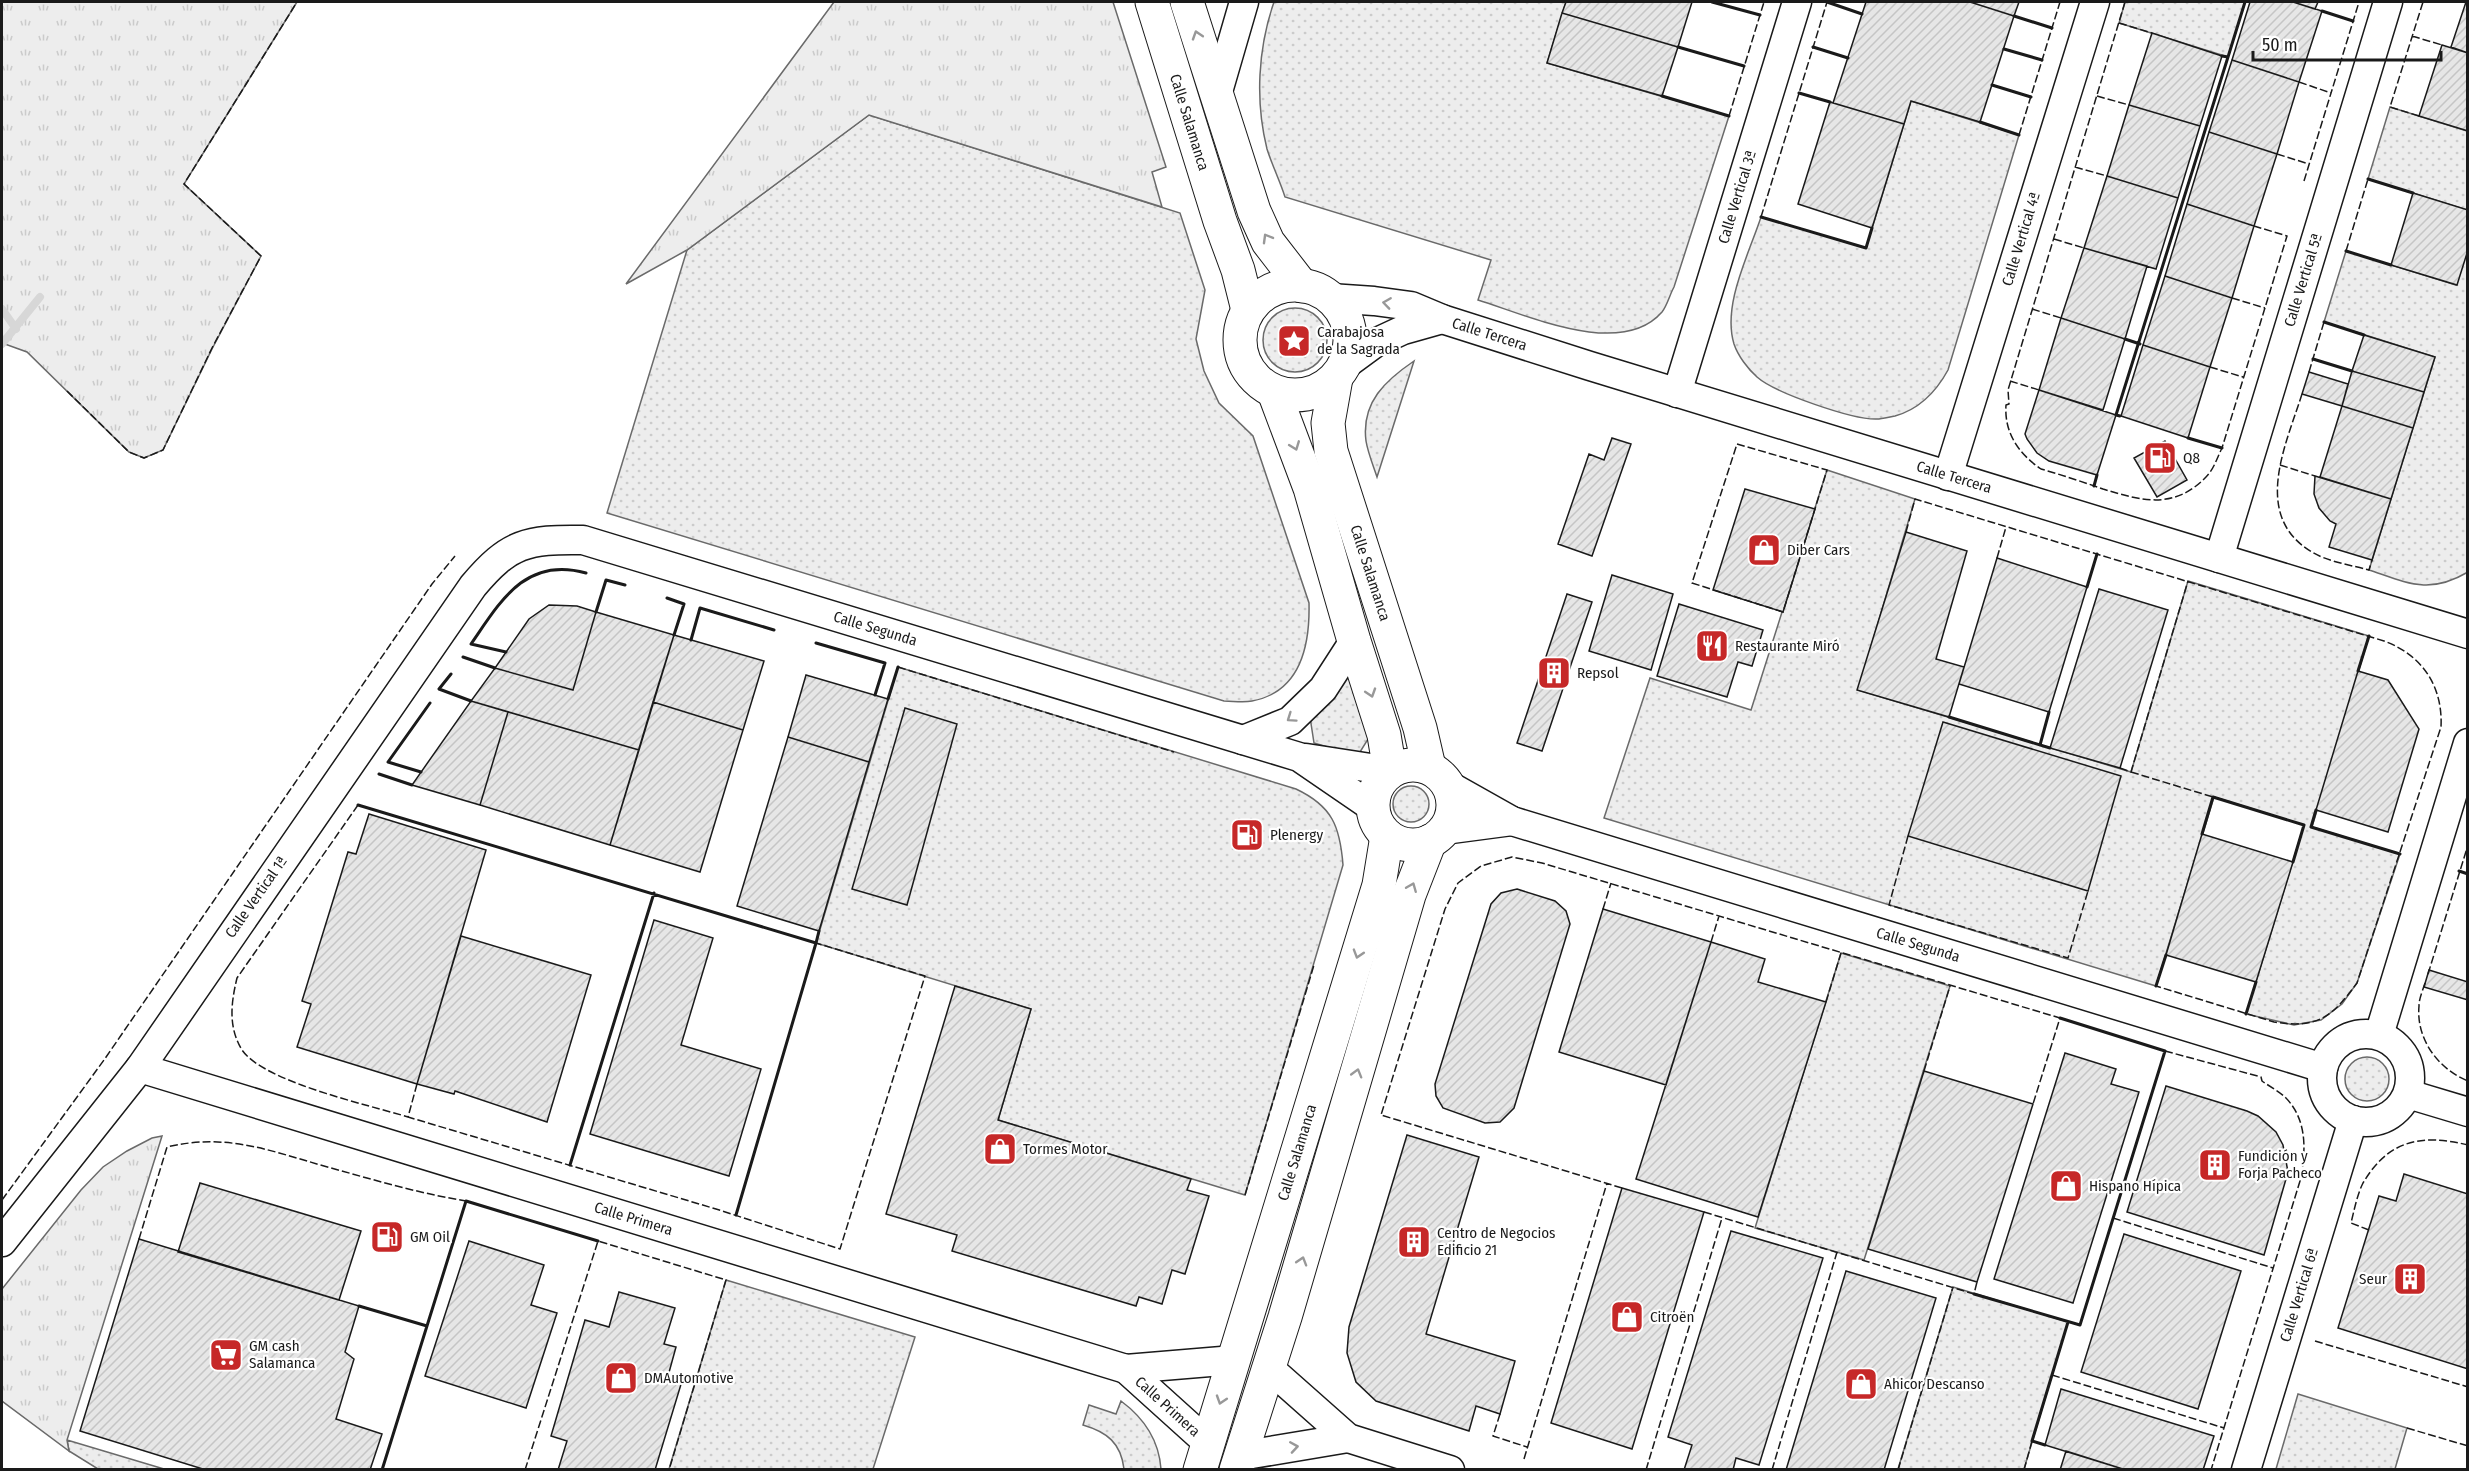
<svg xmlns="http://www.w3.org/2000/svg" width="2469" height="1471" viewBox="0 0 2469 1471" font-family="'Fira Sans Condensed',sans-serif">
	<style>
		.grass { fill: url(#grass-dots); stroke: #6a6a6a; stroke-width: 1.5 }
		.park { fill: url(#park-tufts); stroke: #6a6a6a; stroke-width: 1.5 }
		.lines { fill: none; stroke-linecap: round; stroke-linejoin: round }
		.stream { stroke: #d7d7d7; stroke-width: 8 }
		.building { fill: url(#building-hatch); stroke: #1a1a1a; stroke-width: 1.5 }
		.minor-casing { stroke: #1a1a1a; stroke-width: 31 }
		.major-casing { stroke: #1a1a1a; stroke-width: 35 }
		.minor { stroke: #fff; stroke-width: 28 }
		.major { stroke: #fff; stroke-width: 33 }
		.fence { stroke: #1a1a1a; stroke-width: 1.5; stroke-dasharray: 8 3; stroke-linecap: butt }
		.wall { stroke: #1a1a1a; stroke-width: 3 }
		.oneway { stroke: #989898 }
		.labels { text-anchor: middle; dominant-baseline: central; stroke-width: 4.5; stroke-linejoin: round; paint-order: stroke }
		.street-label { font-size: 15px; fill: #1a1a1a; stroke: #fff }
		.poi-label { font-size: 15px; fill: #1a1a1a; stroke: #fff; text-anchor: start }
	</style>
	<defs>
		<pattern id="grass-dots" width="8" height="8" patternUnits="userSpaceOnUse" patternTransform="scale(1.5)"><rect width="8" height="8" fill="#ededed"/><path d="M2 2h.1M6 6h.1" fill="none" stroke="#cbcbcb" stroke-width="1.8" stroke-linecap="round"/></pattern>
		<pattern id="park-tufts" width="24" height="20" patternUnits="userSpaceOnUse" patternTransform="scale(1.5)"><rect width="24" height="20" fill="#ededed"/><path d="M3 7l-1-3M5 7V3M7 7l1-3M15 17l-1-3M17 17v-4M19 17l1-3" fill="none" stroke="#cbcbcb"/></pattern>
		<pattern id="building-hatch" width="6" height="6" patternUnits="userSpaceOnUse" patternTransform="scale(1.5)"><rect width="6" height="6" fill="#e6e6e6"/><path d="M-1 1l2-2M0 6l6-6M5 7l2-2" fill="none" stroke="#c5c5c5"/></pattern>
	</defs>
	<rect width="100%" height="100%" fill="#fff"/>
	<!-- grass -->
	<path class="grass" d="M1274 2H1566L1547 63 1729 116 1674 287C1670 294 1667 306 1662 312 1621 359 1527 315 1478 300L1491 260 1285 197C1280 181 1272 165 1267 149 1255 101 1258 48 1274 2Z
		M2125 2H2245L2228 57 2119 23Z
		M1911 101 2019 135 1948 370C1936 392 1920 409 1895 416 1889 417 1882 419 1877 419 1853 420 1775 393 1757 377 1748 369 1738 356 1734 344 1722 305 1749 254 1761 217L1866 248Z
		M2390 107 2467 131V210L2368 179Z
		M869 115 1180 213 1205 290 1196 339 1204 371 1219 403 1253 436 1309 603C1310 645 1301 692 1252 701 1243 703 1233 701 1224 701L607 513 687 250Z
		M2467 250 2468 572C2429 595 2408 583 2369 570L2435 357 2324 322 2346 251 2456 285Z
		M1263 340a32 32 0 1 1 64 0a32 32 0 1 1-64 0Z
		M1414 361 1377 477C1373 465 1368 453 1366 441 1361 402 1386 380 1414 361Z
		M1827 470 1915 499 1858 690 2131 772 2188 581 2369 636 2312 827 2400 854 2357 983 2342 1004 2321 1020 2294 1025 2246 1014 2304 825 2214 797 2156 986 1604 818 1650 678 1751 710Z
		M898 667 1296 789C1332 806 1340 826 1343 865L1245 1195 998 1120 1031 1009 816 943Z
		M1348 676 1370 736 1360 752 1348 753 1314 743 1310 717Z
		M1393 804a18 18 0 1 1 36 0a18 18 0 1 1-36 0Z
		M1841 953 1950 986 1864 1260 1755 1228Z
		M2345 1079a22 22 0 1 1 44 0a22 22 0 1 1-44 0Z
		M726 1280 915 1337 873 1469H669Z
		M1953 1287 2068 1322 2024 1469H1898Z
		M2298 1394 2407 1428 2395 1469H2276Z
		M1121 1401C1144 1418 1159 1441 1161 1469H1124C1121 1443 1107 1432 1083 1425L1089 1405 1116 1414Z
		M67 1440 164 1469H98L69 1451Z"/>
	<!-- park -->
	<path class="park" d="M2 2H297L184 184 261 256 212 349 163 450 144 458 129 452 27 352 2 343Z
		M834 2H1113L1166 167 1152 172 1162 207 869 115 687 250 626 284Z
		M162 1136 67 1440 69 1451 2 1401V1289L81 1190 103 1167 127 1151 152 1138Z"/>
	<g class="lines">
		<!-- stream -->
		<path class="stream" d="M2 309 16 329
			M2 344 40 297"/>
	</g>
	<!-- building -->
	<path class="building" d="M1566 2H1692L1678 47 1562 13Z
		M1866 2H1970L2014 16 1980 122 1911 101 1904 124 1833 103Z
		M1970 2H2019L2014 16Z
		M2250 2H2293L2322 11 2299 82 2232 60Z
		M2293 2H2318L2315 9Z
		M2466 2H2468V53L2451 47Z
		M1562 13 1678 47 1662 96 1547 63Z
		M2152 33 2222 56 2200 126 2129 105Z
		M2442 45 2468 53V131L2419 116Z
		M2232 60 2299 82 2277 154 2209 132Z
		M1830 102 1904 124 1872 228 1798 204Z
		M2129 105 2200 126 2178 198 2107 176Z
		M2209 132 2277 154 2254 226 2187 204Z
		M2107 176 2178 198 2156 269 2084 248Z
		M2413 193 2468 210V250L2457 285 2391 265Z
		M2187 204 2254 226 2232 298 2165 276Z
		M2084 248 2147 266 2125 339 2061 318Z
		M2165 276 2232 298 2210 367 2143 345Z
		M2061 318 2125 339 2103 410 2039 390Z
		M2364 335 2435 357 2424 392 2352 371Z
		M2143 345 2210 367 2188 438 2121 416Z
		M2352 371 2424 392 2413 428 2342 406Z
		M2309 372 2348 384 2342 406 2302 394Z
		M2039 390 2116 415 2097 475 2049 461 2037 453 2027 439 2025 434Z
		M2342 406 2413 428 2391 499 2320 477Z
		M1612 438 1631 444 1592 556 1558 544 1589 454 1604 460Z
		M2165 441 2187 480 2157 497 2134 458Z
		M2315 476 2391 499 2372 560 2329 547 2336 524 2330 521 2319 508 2314 494Z
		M1745 489 1815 509 1783 612 1713 590Z
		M1906 532 1967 551 1936 659 1964 667 1949 717 1857 690Z
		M1997 558 2087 587 2049 712 1959 684Z
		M1612 575 1673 594 1651 670 1589 651Z
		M2099 589 2168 610 2120 768 2050 748Z
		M1567 594 1592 602 1542 751 1517 743Z
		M1679 604 1763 630 1752 666 1738 662 1727 697 1657 676Z
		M549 605 577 606 596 612 573 690 495 668 529 619Z
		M596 612 674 635 639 750 471 701 495 668 573 690Z
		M674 635 764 661 743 730 653 702Z
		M2358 671 2388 680 2419 729 2388 832 2316 810Z
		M806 675 888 699 869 762 788 737Z
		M471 701 508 712 480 805 412 785Z
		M653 702 743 730 700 872 610 845Z
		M905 708 957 724 907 905 852 889Z
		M508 712 639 750 610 845 480 805Z
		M1943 722 2121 776 2088 891 1908 836Z
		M788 737 869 762 819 931 737 906Z
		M369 814 486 850 417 1084 297 1047 311 1004 302 1001 348 852 356 854Z
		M2202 834 2293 862 2256 982 2166 955Z
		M1517 889 1555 901 1566 911 1570 924 1514 1108 1500 1122 1485 1123 1443 1108 1436 1096 1435 1084 1491 904 1501 893Z
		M1603 909 1711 942 1666 1085 1559 1052Z
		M654 920 713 938 681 1045 761 1069 729 1176 590 1134Z
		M461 936 591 975 547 1122 455 1091 454 1094 417 1084Z
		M1711 942 1765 959 1758 982 1826 1002 1758 1217 1636 1179Z
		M2429 970 2468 982V1000L2424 987Z
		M955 986 1031 1009 998 1120 1191 1179 1187 1190 1209 1196 1185 1274 1172 1270 1162 1304 1139 1297 1136 1306 952 1251 957 1235 886 1214Z
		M2065 1053 2116 1069 2111 1084 2139 1092 2073 1303 1994 1279Z
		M1924 1071 2033 1104 1977 1282 1868 1249Z
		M2166 1086 2247 1111 2258 1116 2276 1132 2283 1145 2288 1172 2264 1255 2127 1212Z
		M1407 1135 1479 1157 1426 1334 1515 1361 1500 1414 1476 1406 1469 1431 1376 1401 1356 1382 1347 1353 1349 1327Z
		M2404 1174 2468 1194V1369L2338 1328 2379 1196 2396 1201Z
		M200 1183 361 1231 339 1300 178 1252Z
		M1622 1188 1704 1212 1632 1449 1551 1423Z
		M1731 1231 1823 1258 1759 1465 1736 1458 1733 1470H1684L1692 1445 1668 1437Z
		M2124 1234 2241 1271 2198 1409 2081 1372Z
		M139 1239 359 1306 345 1352 354 1359 336 1419 382 1434 370 1470H206L80 1431Z
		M469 1241 544 1265 531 1305 557 1313 526 1408 425 1376Z
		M1846 1271 1936 1298 1884 1470H1786Z
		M619 1292 675 1308 664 1344 676 1347 668 1376 682 1381 655 1470H558L567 1441 551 1436 585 1320 609 1327Z
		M2061 1389 2214 1436 2203 1470H2126L2045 1445Z
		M2066 1451 2126 1470H2060Z"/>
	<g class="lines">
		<defs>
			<g id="minor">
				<path d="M1217 95 1244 2"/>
				<path id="s1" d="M1330 298 1374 301 1411 306 1442 319 1590 366 2468 634"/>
				<path d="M1345 365 1375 343 1403 330 1442 319"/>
				<path d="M1677 393 1797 2"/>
				<path d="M1948 476 2095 2"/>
				<path d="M2219 558 2388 2"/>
				<path d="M1243 740 1290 721 1323 689 1354 641"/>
				<path d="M1306 758 1390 771"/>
				<path id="s2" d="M1448 785 1512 821 2323 1068"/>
				<path d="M1444 830 1512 821"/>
				<circle cx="2366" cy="1078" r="44"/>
				<path d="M2379 1035 2468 743"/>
				<path id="s3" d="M140 1068 1126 1369 1234 1360"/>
				<path d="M2408 1094 2468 1112"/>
				<path id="s4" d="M2 1242 140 1068 473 586C509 543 527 539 583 540L1299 757 1372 807"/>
				<path d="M1269 1368 1348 1438 1450 1470"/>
				<path id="s5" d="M1126 1369 1208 1443"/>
				<path d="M1240 1456 1348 1438"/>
				<path d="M2246 1470 2353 1120"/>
			</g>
			<g id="major">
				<path id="s6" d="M1152 2 1220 221 1238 270 1248 310"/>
				<path d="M1187 2 1254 211 1268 242 1302 286"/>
				<circle cx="1295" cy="340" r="55"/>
				<path id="s7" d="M1336 378 1328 423 1331 451 1420 728 1429 767"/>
				<path d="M1274 392 1310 488 1354 641 1384 735 1390 771"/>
				<circle cx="1413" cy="805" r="40"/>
				<path id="s8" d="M1200 1470 1379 885 1387 836"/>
				<path d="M1236 1470 1285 1317 1409 895 1430 841"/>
			</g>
		</defs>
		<!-- minor casing -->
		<use href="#minor" class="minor-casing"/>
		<!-- major casing -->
		<use href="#major" class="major-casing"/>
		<!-- minor -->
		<use href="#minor" class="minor"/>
		<!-- major -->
		<use href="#major" class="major"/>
		<!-- fence -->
		<path class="fence" d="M2125 2 2008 390 2009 404 2006 405C2004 433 2019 454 2041 469 2062 475 2083 482 2103 489 2142 501 2174 510 2206 477 2214 469 2217 458 2222 448L2287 236 2254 226
			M2119 23 2152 33
			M2412 36 2442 45
			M2299 82 2331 93
			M2097 96 2129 105
			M1729 116 1764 2
			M2419 116 2390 107 2423 2
			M2019 135 2060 2
			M2277 154 2309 164
			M2075 167 2107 176
			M2304 181 2359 2
			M1761 217 1827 2
			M2054 239 2084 248
			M2346 251 2368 179
			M2232 298 2265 308
			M2032 309 2061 318
			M2210 367 2243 377
			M2309 372 2324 322
			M2010 381 2039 390
			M67 391 129 452 144 458 163 450 212 348 261 256 184 184 297 2
			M2302 394C2286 445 2251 516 2312 552 2328 562 2351 565 2369 570L2372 560
			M1737 444 1827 470 1783 612 1692 583Z
			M2280 465 2315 476
			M1906 532 1915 499 2384 641C2422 655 2443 686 2441 727L2357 983C2332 1017 2318 1029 2274 1022L2156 986
			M1997 558 2006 527
			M898 667 1174 752
			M2120 768 2131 772 2188 581
			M2131 772 2213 797
			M358 805 237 978C231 1003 228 1027 242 1050 264 1082 369 1105 408 1117
			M1908 836 1889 905 2068 958 2088 891
			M1603 909 1611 883
			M1711 942 1719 916
			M2428 974 2468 845
			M2425 983C2423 990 2419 998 2419 1006 2416 1039 2438 1069 2468 1081
			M1826 1002 1841 953
			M2165 1051 2261 1077 2262 1081C2269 1086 2278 1091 2285 1097 2308 1120 2306 1152 2300 1181L2211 1470
			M1924 1071 1950 986
			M417 1084 408 1117 716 1209 840 1249 925 976 816 943
			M1622 1188 1381 1115 1445 909 1458 883 1481 866 1512 857 1542 863 2060 1018 2033 1104
			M1245 1195 1314 965
			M2 1200 104 1060 432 584 455 556
			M1704 1212 1974 1294 1977 1282
			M2113 1218 2273 1268
			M2369 1230 2351 1223C2354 1211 2357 1195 2363 1183 2389 1139 2422 1134 2468 1145
			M139 1239 167 1147C226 1133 268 1150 324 1166 371 1179 417 1193 466 1201
			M2315 1341 2468 1387
			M2052 1375 2224 1428
			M1500 1414 1493 1436 1527 1447
			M2407 1428 2468 1446
			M1524 1459 1607 1183
			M525 1470 598 1241 726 1280 669 1470
			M1646 1470 1722 1218
			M1772 1470 1837 1252
			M1898 1470 1953 1287
			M2024 1470 2032 1441"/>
		<!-- wall -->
		<path class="wall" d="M1712 2 1760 15
			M1827 2 1862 14
			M2322 11 2353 21
			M2014 16 2052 28
			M1678 47 1744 66
			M1813 47 1848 58
			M2004 49 2042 60
			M2228 57 2245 2
			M1992 85 2031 97
			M1799 93 1830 102
			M1662 96 1729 116
			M1980 122 2019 135
			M2368 179 2413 193
			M1761 217 1866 248 1872 228
			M2346 251 2391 265
			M2324 322 2364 335
			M2125 339 2140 344
			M2313 359 2352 371
			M2120 416 2116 415 2228 57 2222 56
			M2188 438 2222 448
			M2094 486 2097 475
			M2087 587 2097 554
			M667 598 684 604 674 635
			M596 612 606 580 625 585
			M691 640 700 608 774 630
			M816 643 885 663 875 695
			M506 652 471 644C500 602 525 556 586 573
			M463 657 495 668
			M2358 671 2369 636
			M451 674 439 689 471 701
			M888 699 898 667
			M1949 717 2050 748
			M2040 745 2049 712
			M421 772 388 762 430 703
			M379 774 412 785
			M358 805 816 943 819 931
			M2316 810 2311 827 2400 854
			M2202 834 2213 797 2304 825 2293 862
			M2459 871 2468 874
			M2156 986 2166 955
			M2246 1014 2256 982
			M570 1165 654 893
			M736 1215 816 943
			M1974 1294 2080 1325 2165 1051 2060 1018
			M359 1306 427 1326
			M2045 1445 2032 1441 2068 1322
			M382 1470 466 1201 598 1241"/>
	</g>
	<!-- one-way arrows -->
	<defs><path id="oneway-chevron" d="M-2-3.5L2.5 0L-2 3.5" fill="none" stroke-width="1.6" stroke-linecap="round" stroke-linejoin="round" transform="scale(1.5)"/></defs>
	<g class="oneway">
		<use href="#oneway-chevron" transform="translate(1197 35) rotate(-108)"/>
		<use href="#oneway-chevron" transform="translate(1267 238) rotate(-120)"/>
		<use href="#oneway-chevron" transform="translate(1387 303) rotate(-172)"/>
		<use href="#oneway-chevron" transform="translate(1295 446) rotate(69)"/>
		<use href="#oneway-chevron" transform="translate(1371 693) rotate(72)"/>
		<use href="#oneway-chevron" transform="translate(1291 718) rotate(145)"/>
		<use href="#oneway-chevron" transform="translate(1412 887) rotate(-68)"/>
		<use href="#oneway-chevron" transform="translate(1358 954) rotate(107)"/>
		<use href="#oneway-chevron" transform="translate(1357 1073) rotate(-74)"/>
		<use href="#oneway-chevron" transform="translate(1302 1261) rotate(-73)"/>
		<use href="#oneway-chevron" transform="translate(1221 1400) rotate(108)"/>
		<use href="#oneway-chevron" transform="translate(1294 1447) rotate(-9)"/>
	</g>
	<!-- icons -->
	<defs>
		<symbol id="sight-square" viewBox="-11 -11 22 22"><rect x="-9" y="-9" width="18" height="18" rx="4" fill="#c62828" stroke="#fff"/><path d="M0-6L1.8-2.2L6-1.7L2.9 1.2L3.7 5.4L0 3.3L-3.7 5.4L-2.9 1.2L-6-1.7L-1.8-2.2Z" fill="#fff"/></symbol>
		<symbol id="fuel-square" viewBox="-11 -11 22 22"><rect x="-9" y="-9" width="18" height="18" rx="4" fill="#c62828" stroke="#fff"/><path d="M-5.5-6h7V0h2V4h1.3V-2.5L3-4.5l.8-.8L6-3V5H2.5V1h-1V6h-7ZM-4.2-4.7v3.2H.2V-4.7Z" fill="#fff"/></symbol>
		<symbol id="shop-square" viewBox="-11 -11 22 22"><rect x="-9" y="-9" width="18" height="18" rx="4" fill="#c62828" stroke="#fff"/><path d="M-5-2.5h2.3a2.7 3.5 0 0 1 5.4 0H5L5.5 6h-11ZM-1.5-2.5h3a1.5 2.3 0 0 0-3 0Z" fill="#fff"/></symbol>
		<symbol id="restaurant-square" viewBox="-11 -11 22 22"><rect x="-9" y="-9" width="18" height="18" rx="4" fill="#c62828" stroke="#fff"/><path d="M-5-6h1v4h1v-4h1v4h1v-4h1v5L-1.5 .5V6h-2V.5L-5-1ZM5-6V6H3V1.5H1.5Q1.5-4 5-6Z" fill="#fff"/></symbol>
		<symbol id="building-square" viewBox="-11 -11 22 22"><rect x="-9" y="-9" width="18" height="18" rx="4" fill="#c62828" stroke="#fff"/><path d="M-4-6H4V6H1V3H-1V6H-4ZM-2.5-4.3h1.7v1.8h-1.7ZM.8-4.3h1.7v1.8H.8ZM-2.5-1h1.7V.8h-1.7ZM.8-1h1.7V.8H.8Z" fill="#fff"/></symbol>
		<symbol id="supermarket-square" viewBox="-11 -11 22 22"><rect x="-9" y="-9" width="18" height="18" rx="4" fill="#c62828" stroke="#fff"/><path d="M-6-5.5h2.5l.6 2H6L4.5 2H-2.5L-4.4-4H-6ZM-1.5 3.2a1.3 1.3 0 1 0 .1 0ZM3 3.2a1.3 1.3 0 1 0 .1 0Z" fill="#fff"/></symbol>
	</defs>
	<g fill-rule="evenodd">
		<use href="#sight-square" x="1275" y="322" width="38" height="38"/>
		<use href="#fuel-square" x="2141" y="439" width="38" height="38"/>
		<use href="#shop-square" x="1745" y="531" width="38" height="38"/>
		<use href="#restaurant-square" x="1693" y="627" width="38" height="38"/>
		<use href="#building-square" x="1535" y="654" width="38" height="38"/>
		<use href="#fuel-square" x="1228" y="816" width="38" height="38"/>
		<use href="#shop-square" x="981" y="1130" width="38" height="38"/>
		<use href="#building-square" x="2196" y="1146" width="38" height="38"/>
		<use href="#shop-square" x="2047" y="1167" width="38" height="38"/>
		<use href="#fuel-square" x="368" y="1218" width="38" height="38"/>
		<use href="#building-square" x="1395" y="1223" width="38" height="38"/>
		<use href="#building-square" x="2391" y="1260" width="38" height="38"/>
		<use href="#shop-square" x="1608" y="1298" width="38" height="38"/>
		<use href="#supermarket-square" x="207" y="1336" width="38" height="38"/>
		<use href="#shop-square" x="602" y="1359" width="38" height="38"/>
		<use href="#shop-square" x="1842" y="1365" width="38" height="38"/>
	</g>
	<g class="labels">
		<!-- street labels -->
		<g class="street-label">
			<text stroke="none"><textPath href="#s6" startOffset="126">Calle Salamanca</textPath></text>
			<text transform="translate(1737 197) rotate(-73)">Calle Vertical 3ª</text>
			<text transform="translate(2021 239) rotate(-73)">Calle Vertical 4ª</text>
			<text transform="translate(2303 280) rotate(-73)">Calle Vertical 5ª</text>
			<text stroke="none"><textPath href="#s1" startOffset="165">Calle Tercera</textPath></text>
			<text stroke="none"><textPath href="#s1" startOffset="651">Calle Tercera</textPath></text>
			<text stroke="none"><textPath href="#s7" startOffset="202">Calle Salamanca</textPath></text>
			<text stroke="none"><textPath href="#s4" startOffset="1239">Calle Segunda</textPath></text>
			<text transform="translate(256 897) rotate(-55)">Calle Vertical 1ª</text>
			<text stroke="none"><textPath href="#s2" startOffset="498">Calle Segunda</textPath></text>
			<text stroke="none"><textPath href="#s8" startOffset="332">Calle Salamanca</textPath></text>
			<text stroke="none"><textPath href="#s3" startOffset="516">Calle Primera</textPath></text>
			<text transform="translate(2299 1295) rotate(-73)">Calle Vertical 6ª</text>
			<text stroke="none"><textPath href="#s5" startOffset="56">Calle Primera</textPath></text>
		</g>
		<!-- poi labels -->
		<g class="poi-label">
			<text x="1317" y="332">Carabajosa<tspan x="1317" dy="17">de la Sagrada</tspan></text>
			<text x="2183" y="458">Q8</text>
			<text x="1787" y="550">Diber Cars</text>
			<text x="1735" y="646">Restaurante Miró</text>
			<text x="1577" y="673">Repsol</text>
			<text x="1270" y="835">Plenergy</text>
			<text x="1023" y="1149">Tormes Motor</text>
			<text x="2238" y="1156">Fundición y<tspan x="2238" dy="17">Forja Pacheco</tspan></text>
			<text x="2089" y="1186">Hispano Hípica</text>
			<text x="1437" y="1233">Centro de Negocios<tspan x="1437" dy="17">Edificio 21</tspan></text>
			<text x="410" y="1237">GM Oil</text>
			<text x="2387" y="1279" text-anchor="end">Seur</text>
			<text x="1650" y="1317">Citroën</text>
			<text x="249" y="1346">GM cash<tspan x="249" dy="17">Salamanca</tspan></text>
			<text x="644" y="1378">DMAutomotive</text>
			<text x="1884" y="1384">Ahicor Descanso</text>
		</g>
	</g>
	<!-- border -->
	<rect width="2469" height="1471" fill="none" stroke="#1a1a1a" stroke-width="6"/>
	<!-- scale -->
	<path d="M2253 51v9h188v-9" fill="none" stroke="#1a1a1a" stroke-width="3"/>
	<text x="2262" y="51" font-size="18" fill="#1a1a1a" stroke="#ffffff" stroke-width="4.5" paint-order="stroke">50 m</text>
</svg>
